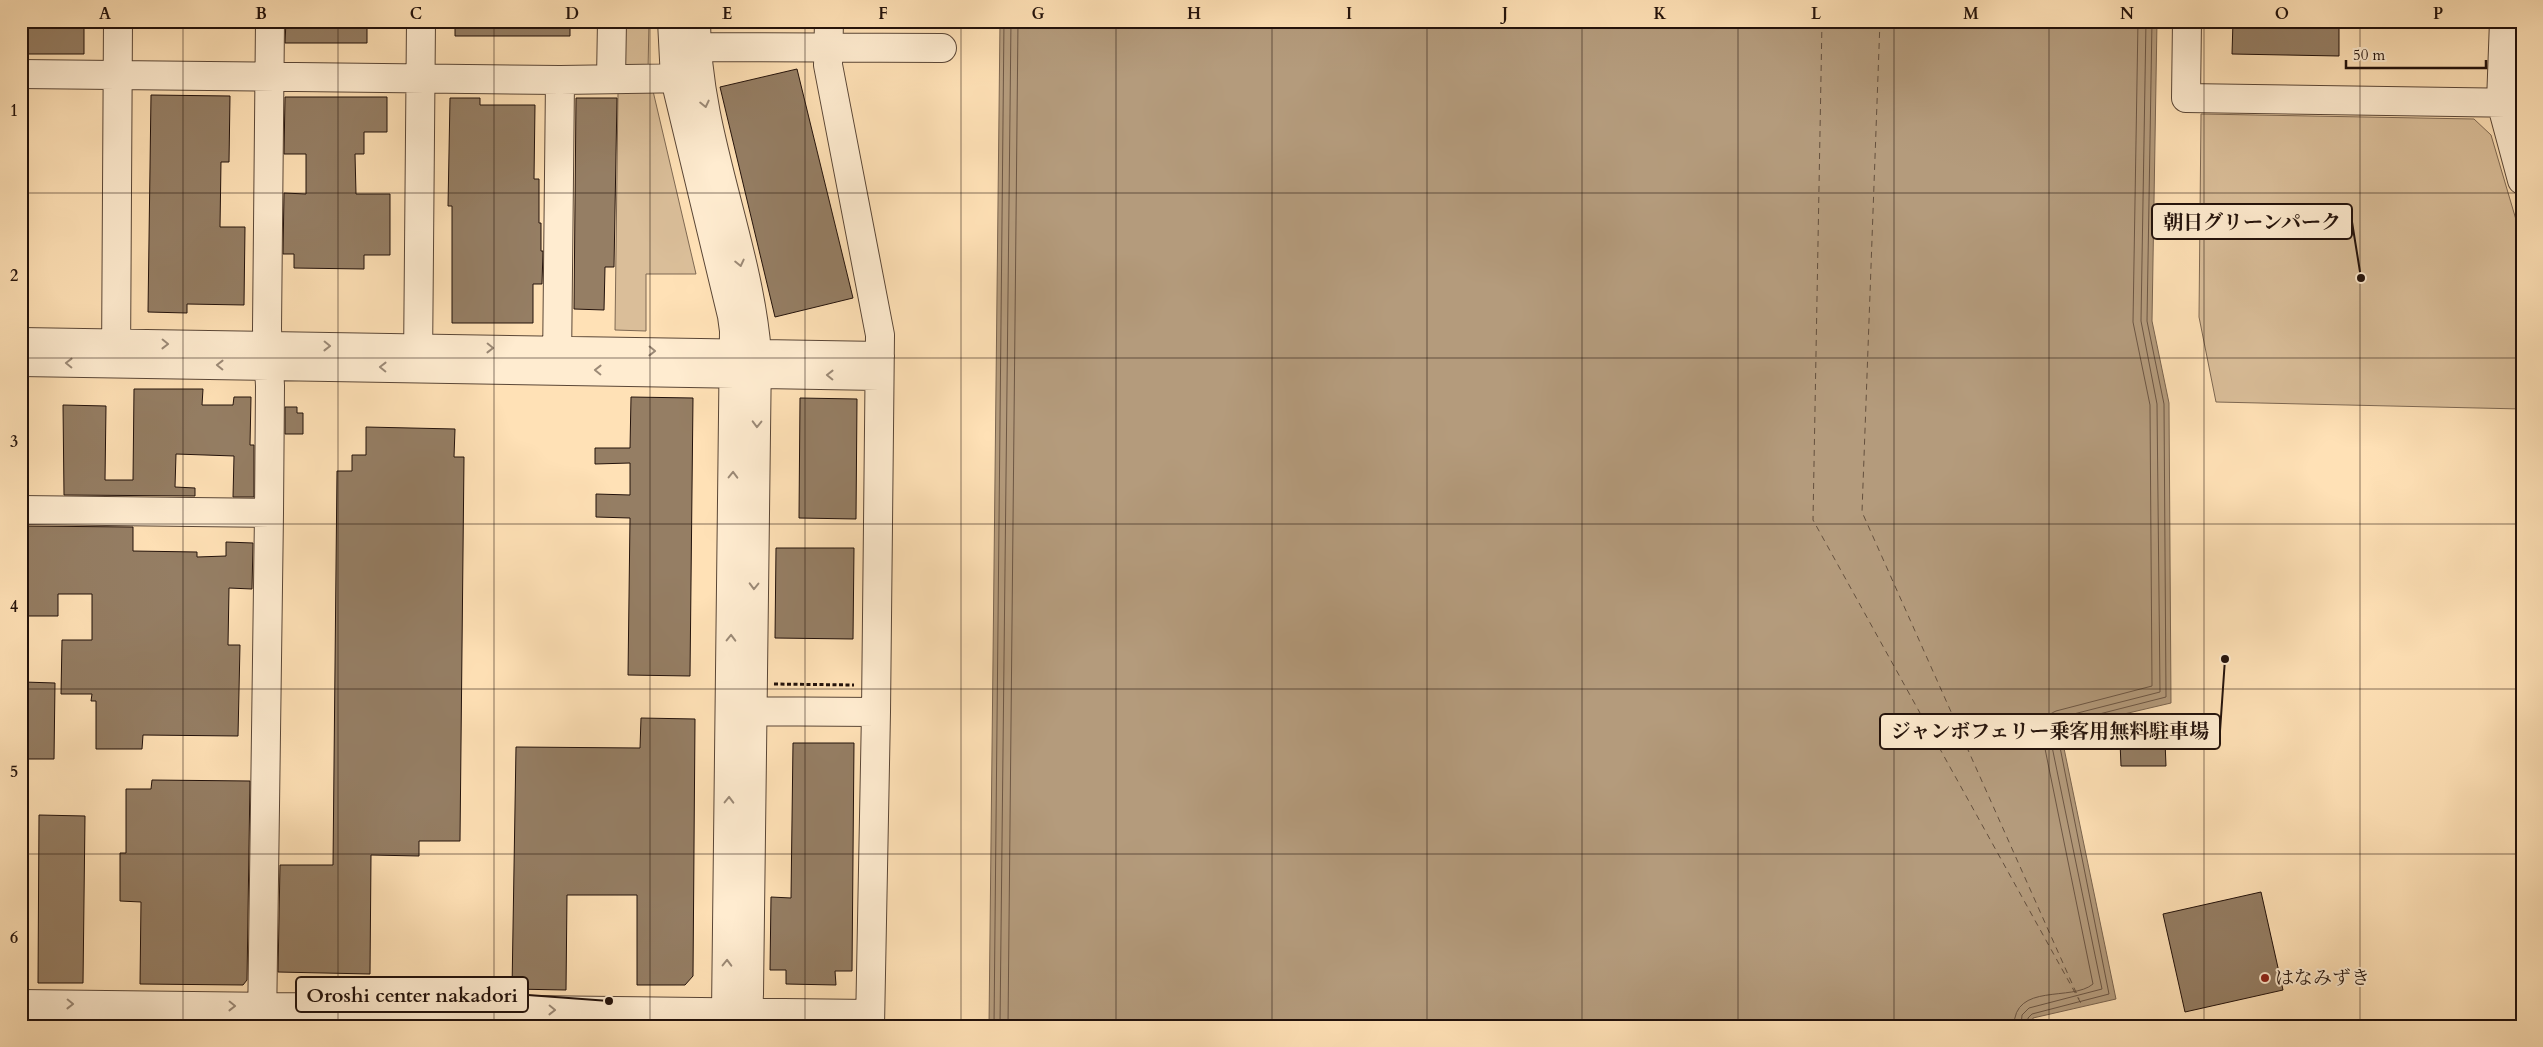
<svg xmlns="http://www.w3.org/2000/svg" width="2543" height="1047" viewBox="0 0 2543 1047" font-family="Cardo,'Noto Serif JP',serif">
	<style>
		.green { fill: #dabe99; stroke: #7e6852 }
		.water { fill: #b49b7c; stroke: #7a644f }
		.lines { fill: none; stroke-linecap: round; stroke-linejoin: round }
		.shore { stroke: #6c5644; stroke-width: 1 }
		.ferry { stroke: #64503e; stroke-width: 1; stroke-dasharray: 6 5; stroke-linecap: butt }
		.building { fill: #957e64; stroke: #23120b }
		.minor-casing { stroke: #5a4636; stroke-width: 30 }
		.path { stroke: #23120b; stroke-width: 3; stroke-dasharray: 4 2.5; stroke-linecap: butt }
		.minor { stroke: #ffecd0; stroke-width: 28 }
		.oneway { stroke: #9c8a77 }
		.grid { fill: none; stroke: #23120b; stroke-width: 1; stroke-opacity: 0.55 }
		.poi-dot { fill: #8f2418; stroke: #ffecd0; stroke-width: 2 }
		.labels { text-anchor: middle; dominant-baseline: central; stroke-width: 4; stroke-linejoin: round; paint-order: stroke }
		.poi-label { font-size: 19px; fill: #23120b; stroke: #ffecd0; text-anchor: start }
		.leader { fill: none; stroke: #23120b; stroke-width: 2 }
		.callout-dot { fill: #23120b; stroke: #ffecd0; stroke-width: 2 }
		.callout { fill: #ffecd0; stroke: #23120b; stroke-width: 2 }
		.callout-label { font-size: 20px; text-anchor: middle; font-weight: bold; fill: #23120b }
		.neatline { fill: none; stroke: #23120b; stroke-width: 2 }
		.grid-label { font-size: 16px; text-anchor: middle; font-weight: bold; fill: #23120b }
	</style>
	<rect width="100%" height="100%" fill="#ffe1b6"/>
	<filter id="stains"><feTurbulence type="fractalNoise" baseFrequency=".004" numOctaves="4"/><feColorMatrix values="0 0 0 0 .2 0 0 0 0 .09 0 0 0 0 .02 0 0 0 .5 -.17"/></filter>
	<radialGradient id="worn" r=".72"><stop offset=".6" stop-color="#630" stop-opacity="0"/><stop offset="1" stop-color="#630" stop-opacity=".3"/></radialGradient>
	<!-- green -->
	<path class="green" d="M620 21H649L648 71H631L619 61Z
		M653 91 696 274H646V331L615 330 618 93Z
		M2201 114 2474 119 2491 135 2522 240V409L2216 402 2199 317Z"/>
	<!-- water -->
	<path class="water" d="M1000 21H2157L2152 321 2169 403 2171 703 2060 729 2116 999 2033 1018 2032 1026H989Z"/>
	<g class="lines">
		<!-- shore -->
		<path class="shore" d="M994 1026 1004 21
			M1000 1026 1011 21
			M1008 1026 1018 21
			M2014 1026C2014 982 2072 1002 2093 984L2042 734C2041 723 2046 715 2056 711L2152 686 2150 405 2133 322 2138 21
			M2021 1026 2022 1015 2029 1008 2102 989 2049 732 2050 725 2058 718 2160 692 2157 404 2141 321 2146 21
			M2028 1026V1018L2032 1014 2109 994 2056 727 2060 724 2166 697 2164 404 2147 321 2152 21"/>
		<!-- ferry -->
		<path class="ferry" d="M1822 21 1813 520 2083 1007
			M1880 21 1862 512 2079 999"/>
	</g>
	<!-- building -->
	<path class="building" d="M28 21H84V54H28Z
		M286 21H367V43H285Z
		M455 21H570V36H455Z
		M2233 21H2339V56L2232 54Z
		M797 69 853 298 775 317 720 87Z
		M151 95 230 96 229 162H221L220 227H245L244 305 187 304V313L148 312Z
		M285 97H387V132H364V154H355L356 194H390V255H364V269L294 268V254H283L284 193 306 194V154H284Z
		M450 98H480V105H535L534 179H539V223H541V251H543L542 284H533V323H452V206H448Z
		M576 98H617L614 267H605L604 310 574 309Z
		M134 389H203L202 405H233L234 397H251L250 445H254V497H233L234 456 176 454 175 487 195 488V496L64 495 63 405 106 406 105 480H133Z
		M631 397 693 398 690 676 628 675 630 518 596 517V494L630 495V463L595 464V448H630Z
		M800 398 857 399 856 519 799 518Z
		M285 407H297V413H303V434H285Z
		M366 427 455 429 454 457H464L460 841H419V856L371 855 370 974 278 972 280 865H333L337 471H352V455H366Z
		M21 526 133 527V551L197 552V557L226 556V542L253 543 252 589 229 588 228 645H240L238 736 143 735 142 749H96V701H91L92 694H61L62 640H92V594H58V616H21Z
		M776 548H854L853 639 775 638Z
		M24 682 55 683 54 759H27L28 703 24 702Z
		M641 718 695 719 693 976 685 985H637V895H567L566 990 512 989 516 747 640 748Z
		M2165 741 2166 766H2121L2120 742Z
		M793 743H854L852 971H835L836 985 786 984V970H770L771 897 791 898Z
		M152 780 250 781 247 980 243 985 140 984 141 902 120 901V853H126V789H151Z
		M39 815 85 816 83 983H38Z
		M2261 892 2283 990 2185 1012 2163 914Z"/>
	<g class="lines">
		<defs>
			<path id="minor" d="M672 21 675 79 732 316 734 331 726 1012 733 1026
				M696 21C696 134 748 241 757 353L749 994 748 1012 741 1026
				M829 21 828 65 880 335 876 712 870 1026
				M2187 21 2186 98 2522 103
				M2504 21 2501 102 2522 180
				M678 47 942 48
				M21 74 560 80 693 78
				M611 79 612 21
				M21 342 880 356
				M21 362 879 376
				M116 362 118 21
				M418 364 421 21
				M557 366 560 80
				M21 510 269 513
				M734 711 876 712
				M21 1004 870 1014
				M21 1024 169 1026
				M262 1026 269 513 270 386 267 329 270 21"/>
		</defs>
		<!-- minor casing -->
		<use href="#minor" class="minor-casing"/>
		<!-- path -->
		<path class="path" d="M774 684 854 685"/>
		<!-- minor -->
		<use href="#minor" class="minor"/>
	</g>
	<!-- one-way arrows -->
	<defs><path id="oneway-chevron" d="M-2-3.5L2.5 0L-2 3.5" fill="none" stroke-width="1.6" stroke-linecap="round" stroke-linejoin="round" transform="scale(1.25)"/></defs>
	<g class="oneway">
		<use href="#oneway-chevron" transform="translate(705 104) rotate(77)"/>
		<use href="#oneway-chevron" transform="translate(740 263) rotate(77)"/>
		<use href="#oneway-chevron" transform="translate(165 344) rotate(1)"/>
		<use href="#oneway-chevron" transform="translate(327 346) rotate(1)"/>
		<use href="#oneway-chevron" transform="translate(490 348) rotate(1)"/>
		<use href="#oneway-chevron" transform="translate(652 351) rotate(1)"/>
		<use href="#oneway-chevron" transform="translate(69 363) rotate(-179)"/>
		<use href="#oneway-chevron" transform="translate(220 365) rotate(-179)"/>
		<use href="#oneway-chevron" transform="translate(383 367) rotate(-179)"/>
		<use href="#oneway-chevron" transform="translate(598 370) rotate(-179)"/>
		<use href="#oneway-chevron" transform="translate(830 375) rotate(-179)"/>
		<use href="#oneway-chevron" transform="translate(757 424) rotate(91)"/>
		<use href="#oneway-chevron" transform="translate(733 475) rotate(-89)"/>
		<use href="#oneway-chevron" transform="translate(754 586) rotate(91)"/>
		<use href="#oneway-chevron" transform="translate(731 638) rotate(-89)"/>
		<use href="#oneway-chevron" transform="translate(729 800) rotate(-89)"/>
		<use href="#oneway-chevron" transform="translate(727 963) rotate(-89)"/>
		<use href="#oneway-chevron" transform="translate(70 1004) rotate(1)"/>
		<use href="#oneway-chevron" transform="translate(232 1006) rotate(1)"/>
		<use href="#oneway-chevron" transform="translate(552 1010) rotate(1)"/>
	</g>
	<!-- grid -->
	<path class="grid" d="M183 21V1026M338 21V1026M494 21V1026M650 21V1026M805 21V1026M961 21V1026M1116 21V1026M1272 21V1026M1427 21V1026M1582 21V1026M1738 21V1026M1894 21V1026M2049 21V1026M2204 21V1026M2360 21V1026M21 193H2522M21 358H2522M21 524H2522M21 689H2522M21 854H2522"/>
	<!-- markers -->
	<circle class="poi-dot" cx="2265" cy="978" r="5"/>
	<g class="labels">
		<!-- poi labels -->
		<g class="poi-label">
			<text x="2275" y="978">はなみずき</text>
		</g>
	</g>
	<!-- callouts -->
	<path class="leader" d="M2361 278L2352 222M2225 659L2220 731M609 1001L528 995"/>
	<g class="callout-dot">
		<circle cx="2361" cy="278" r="5"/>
		<circle cx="2225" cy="659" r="5"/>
		<circle cx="609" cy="1001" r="5"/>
	</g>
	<g class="callout">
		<rect x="2152" y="204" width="200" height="35" rx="5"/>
		<rect x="1880" y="714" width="340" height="35" rx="5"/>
		<rect x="296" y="977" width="232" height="35" rx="5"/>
	</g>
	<g class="callout-label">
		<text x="2252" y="229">朝日グリーンパーク</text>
		<text x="2050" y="738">ジャンボフェリー乗客用無料駐車場</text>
		<text x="412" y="1002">Oroshi center nakadori</text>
	</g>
	<!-- margin -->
	<rect width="2543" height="1047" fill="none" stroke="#ffe1b6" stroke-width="55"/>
	<!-- scale -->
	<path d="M2346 60v8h140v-8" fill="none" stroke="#23120b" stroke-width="2.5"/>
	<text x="2353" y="60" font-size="15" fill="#23120b" stroke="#ffecd0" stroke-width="4" paint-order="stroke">50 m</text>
	<rect x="28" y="28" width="2488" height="992" class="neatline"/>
	<g class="grid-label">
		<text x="105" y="19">A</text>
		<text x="261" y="19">B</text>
		<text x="416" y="19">C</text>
		<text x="572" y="19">D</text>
		<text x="727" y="19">E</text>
		<text x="883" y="19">F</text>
		<text x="1038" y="19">G</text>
		<text x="1194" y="19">H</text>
		<text x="1349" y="19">I</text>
		<text x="1505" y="19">J</text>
		<text x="1660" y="19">K</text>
		<text x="1816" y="19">L</text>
		<text x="1971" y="19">M</text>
		<text x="2127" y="19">N</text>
		<text x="2282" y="19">O</text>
		<text x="2438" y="19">P</text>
		<text x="14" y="116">1</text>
		<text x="14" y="281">2</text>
		<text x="14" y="447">3</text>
		<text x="14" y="612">4</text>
		<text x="14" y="777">5</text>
		<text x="14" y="943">6</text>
	</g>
	<rect width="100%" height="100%" filter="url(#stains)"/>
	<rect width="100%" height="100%" fill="url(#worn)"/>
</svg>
